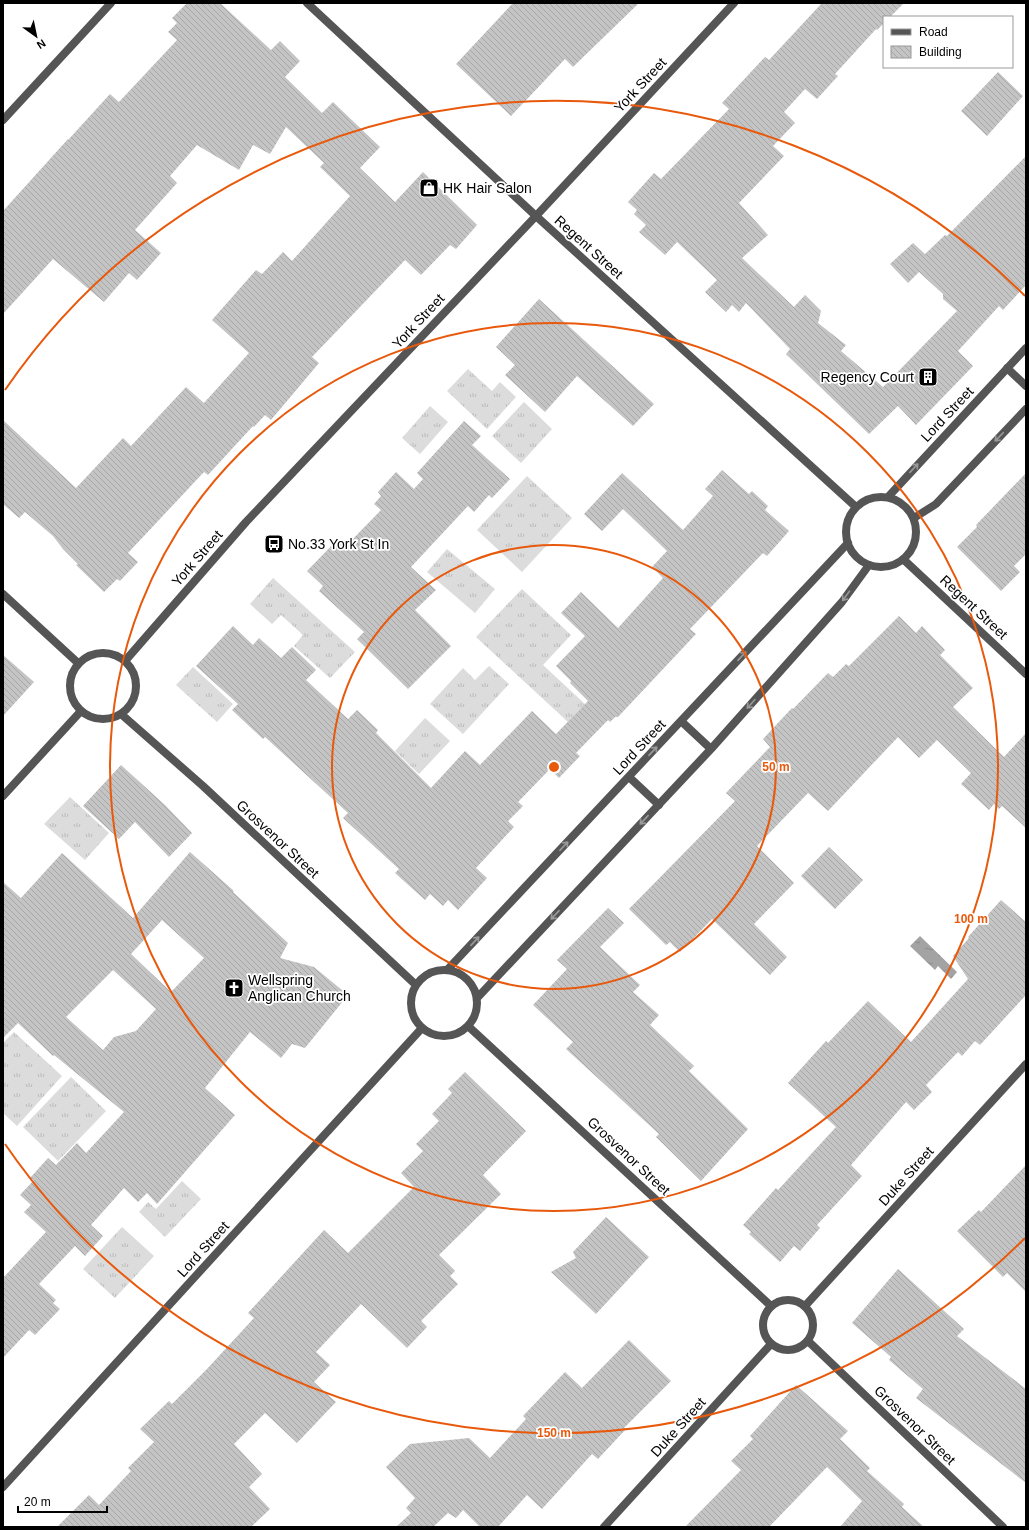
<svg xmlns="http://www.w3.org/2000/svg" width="1029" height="1530" viewBox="0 0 1029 1530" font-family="Arial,sans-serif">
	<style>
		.grass { fill: url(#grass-tufts) }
		.water { fill: url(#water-ripples) }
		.building { fill: url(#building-back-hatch); fill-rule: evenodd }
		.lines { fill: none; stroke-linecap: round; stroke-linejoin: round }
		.minor { stroke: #555; stroke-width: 8 }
		.tertiary { stroke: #555; stroke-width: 8 }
		.oneway { stroke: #999 }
		.ring { fill: none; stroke: #e8590c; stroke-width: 2 }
		.labels { text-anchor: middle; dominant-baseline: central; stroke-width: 3.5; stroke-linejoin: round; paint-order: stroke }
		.street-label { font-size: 14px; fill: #000; stroke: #fff }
		.poi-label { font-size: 14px; fill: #000; stroke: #fff; text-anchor: start }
		.centre { fill: #e8590c; stroke: #fff; stroke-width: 2 }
		.ring-label { font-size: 12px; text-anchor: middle; font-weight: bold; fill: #e8590c; stroke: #fff; stroke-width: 3.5; stroke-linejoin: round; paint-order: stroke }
	</style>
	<defs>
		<pattern id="grass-tufts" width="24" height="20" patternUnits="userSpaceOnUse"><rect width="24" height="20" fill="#dcdcdc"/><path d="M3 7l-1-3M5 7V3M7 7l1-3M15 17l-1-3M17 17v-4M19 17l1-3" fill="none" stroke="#bbb"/></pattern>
		<pattern id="water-ripples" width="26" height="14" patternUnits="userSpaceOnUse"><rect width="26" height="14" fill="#a3a3a3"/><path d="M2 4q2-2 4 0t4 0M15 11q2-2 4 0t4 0" fill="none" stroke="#8b8b8b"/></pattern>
		<pattern id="building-back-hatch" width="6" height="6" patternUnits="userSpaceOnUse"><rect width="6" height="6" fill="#c4c4c4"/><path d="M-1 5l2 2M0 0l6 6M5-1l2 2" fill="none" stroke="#a7a7a7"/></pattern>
	</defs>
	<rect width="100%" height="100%" fill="#fff"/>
	<!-- grass -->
	<path class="grass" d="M468 369 492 391 500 382 516 397 487 429 447 391Z
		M524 402 552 429 521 463 492 436Z
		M430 406 448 422 420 454 402 438Z
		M527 476 572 518 522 572 477 530Z
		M447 549 495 589 475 613 427 572Z
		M273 578 355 652 330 678 294 646 303 635 281 615 272 624 250 604Z
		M522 589 571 635 543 665 585 704 568 722 476 637Z
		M489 666 509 684 463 734 430 704 463 668 475 680Z
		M193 667 233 704 217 722 176 685Z
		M425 718 450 741 419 774 395 751Z
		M70 797 109 833 85 860 44 824Z
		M14 1032 62 1076 17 1126 3 1113V1043Z
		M71 1077 106 1111 58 1161 23 1127Z
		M182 1181 201 1199 165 1237 139 1212 148 1202 156 1209Z
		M122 1227 154 1256 115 1298 83 1269Z"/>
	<!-- water -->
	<path class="water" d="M920 936 957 972 951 979 938 966 935 970 910 946Z"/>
	<!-- building -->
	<path class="building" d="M187 3H220L271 50 280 41 300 61 285 77 322 113 333 102 380 147 360 168 395 202 423 172 477 225 456 249 450 245 421 275 405 260 312 357 319 363 271 420 265 415 254 427 253 426 208 475 204 472 128 553 138 562 120 581 117 579 104 592 76 565 78 564 63 549 53 536 25 512 19 518 3 504V420L76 488 123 438 131 446 186 387 204 403 249 353 212 320 256 270 262 274 283 252 292 261 350 196 320 167 324 163 286 127 270 154 253 145 239 170 197 145 170 176 177 183 135 230 161 253 137 280 129 273 104 302 53 259 3 314V211L68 139V140L110 94 119 102 177 40 168 32 177 23 172 18Z
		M513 3H639L573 67 565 59 511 116 456 64Z
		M822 3H904L890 17H884V23L877 30 876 29 835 74 838 76 817 99 805 89 784 112 795 123 773 146 784 156 739 203 768 235 742 258 794 307 805 295 821 311 818 323 846 345 841 351 883 387 957 311 943 299V294L919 272 908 283 890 264 913 243 925 254 945 235 947 236 1026 156V285L1003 310 999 306 958 351 973 366 916 425 898 406 869 434 786 354 790 349 746 303 739 312 732 305 726 312 705 292 717 280 677 242 665 255 639 232 646 225 634 214 637 210 628 202 654 173 661 179 729 109 722 103 765 57 769 60Z
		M998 72 1023 96 987 136 961 111Z
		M539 299 654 404 633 426 577 376 545 412 505 375 515 365 496 347Z
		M464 421 481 436 472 445 510 479 492 498 489 495 474 512 468 506 411 567 436 590 415 610 451 646 408 689 357 639 364 632 319 591 323 586 307 571 338 539 346 546 381 510 374 504 381 496 378 492 396 472 414 489 423 479 417 473Z
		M722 470 749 494 752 491 768 506 765 510 789 531 767 556 763 553 690 629 696 634 618 717H615L610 722 608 720 576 753 580 756 559 778 550 769 518 802 523 806 508 821 514 827 476 868 487 878 458 910 448 900 443 906 430 894 425 900 395 873 399 869 343 818 348 813 265 737 263 739 232 710 238 704 196 666 233 626 253 645 259 638 281 658 292 647 316 670 306 680 348 719 357 710 378 730 376 733 431 788 465 751 480 765 532 711 556 734 588 701 570 683 571 681 556 666 585 636 561 613 581 592 618 628 663 578 652 567 667 551 623 509 602 531 584 514 622 473 683 530 713 496 705 489Z
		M1026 473V554L1014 566 1020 572 1001 591 957 547 977 527 976 525Z
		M899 616 916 633 922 626 945 650 940 655 973 688 953 707 1004 757 1026 733V828L1002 806 999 809 994 804 989 810 961 784 971 773 937 740 919 758 898 737 828 811 808 793 757 846 794 883 754 924 787 957 770 975 712 919 680 952 670 942 666 945 629 909 735 801 726 793 770 747 763 739 777 724 792 708 793 709 828 673 833 677 846 664 849 666Z
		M3 655 34 682 3 716Z
		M121 765 165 805 192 833 169 857 135 822 119 839 83 806Z
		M829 847 863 880 835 909 801 876Z
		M190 852 234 891 233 892 288 943 280 958 314 967 348 995 305 1048 292 1044 281 1058 250 1032 205 1088 235 1115 157 1204 147 1193 138 1202 124 1188 91 1225 103 1236 85 1256 75 1246 39 1284 56 1300 53 1303 60 1309 35 1335 29 1330 3 1358V1278L46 1232 24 1212 31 1205 20 1195 34 1180 30 1178 48 1158 56 1165 77 1143 86 1153 124 1112 54 1055 53 1056 18 1023 3 1038V882L21 898 62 853 133 918ZM162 920 204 958 171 992 131 954ZM113 970 156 1009 136 1031 114 1037 103 1050 66 1017Z
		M1001 900 1026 922V995L980 1045 975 1041 962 1056 958 1052 926 1085 932 1092 914 1110 906 1102 851 1165 862 1176 817 1225 820 1228 800 1251 794 1246 780 1262 749 1234 751 1232 743 1225 776 1188 778 1190 836 1127 788 1083 826 1041 828 1043 868 1001 911 1042 968 979 953 956 969 938 968 937Z
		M608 908 624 923 600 947 640 985 633 992 659 1015 650 1025 694 1066 689 1071 748 1129 701 1181 656 1137 659 1134 566 1049 573 1042 533 1005 567 969 557 960Z
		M465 1072 526 1131 483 1175 501 1194 439 1255 455 1271 450 1276 458 1284 421 1321 427 1327 407 1348 361 1304 316 1352 330 1365 314 1382 336 1402 297 1443 265 1413 234 1444 262 1474 249 1487 270 1509 251 1527H57L89 1495 99 1505 131 1471 128 1468 154 1442 140 1429 169 1401 172 1404 206 1370 254 1318 248 1313 324 1230 348 1253 414 1187 401 1173 423 1151 416 1144 439 1121 432 1114 452 1093 448 1089Z
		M1026 1165V1292L1007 1273 1003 1277 957 1231 979 1210 981 1212Z
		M606 1217 649 1257 596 1314 551 1272 576 1258 573 1252Z
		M898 1269 964 1329 957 1336 1026 1389V1483L916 1398 923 1389 889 1360 891 1357 852 1323Z
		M629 1340 671 1381 624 1428 626 1429 598 1459 592 1454 542 1509 527 1495 498 1527H480L463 1510 456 1518 448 1513 433 1527H396L411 1513 406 1508 415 1498 386 1467 410 1444 469 1438 490 1458 526 1419 523 1416 565 1372 582 1388Z
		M796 1385 848 1431 840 1439 870 1468 867 1471 904 1504 902 1507 924 1527H840L862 1501 827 1467 769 1527H685L741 1470 731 1461 753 1439 750 1436Z"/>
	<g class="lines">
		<!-- minor -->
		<path class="minor" d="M3 120 111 3
			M1007 368 1026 386
			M888 497 1026 348
			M914 518 936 504 1026 409
			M3 594 78 663
			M70 686a33 33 0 1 1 66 0a33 33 0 1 1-66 0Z
			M125 661 246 522 536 216 734 3
			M121 714 203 786 416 985
			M681 721 711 749
			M629 777 659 805
			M3 796 81 711
			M448 969 848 543
			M411 1003a33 33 0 1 1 66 0a33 33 0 1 1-66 0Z
			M478 997 711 749 842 602 869 565
			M468 1026 771 1306
			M763 1325a25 25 0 1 1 50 0a25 25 0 1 1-50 0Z
			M805 1306 1026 1064
			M808 1341 1003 1527
			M3 1487 422 1028
			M604 1527 771 1344"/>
		<!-- tertiary -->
		<path class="tertiary" d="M307 3 536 216 856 507
			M846 532a35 35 0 1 1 70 0a35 35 0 1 1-70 0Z
			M903 559 1026 674"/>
	</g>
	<!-- one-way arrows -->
	<defs><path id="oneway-shaft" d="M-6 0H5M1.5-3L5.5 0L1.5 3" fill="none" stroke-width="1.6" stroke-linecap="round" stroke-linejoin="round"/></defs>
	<g class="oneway">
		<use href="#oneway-shaft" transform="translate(999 437) rotate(134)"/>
		<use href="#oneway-shaft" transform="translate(914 468) rotate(-47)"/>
		<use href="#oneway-shaft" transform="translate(846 596) rotate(126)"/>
		<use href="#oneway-shaft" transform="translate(742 656) rotate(-47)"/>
		<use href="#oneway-shaft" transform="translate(751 704) rotate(132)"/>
		<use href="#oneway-shaft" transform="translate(653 751) rotate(-47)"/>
		<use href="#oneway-shaft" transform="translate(644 820) rotate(133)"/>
		<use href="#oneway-shaft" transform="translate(564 846) rotate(-47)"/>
		<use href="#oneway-shaft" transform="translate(555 915) rotate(133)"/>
		<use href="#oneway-shaft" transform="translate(475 941) rotate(-47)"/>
	</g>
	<!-- distance rings -->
	<g class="ring">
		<circle cx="554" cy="767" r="222"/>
		<circle cx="554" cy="767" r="444"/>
		<path d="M1025 1238A666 666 0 0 1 5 1144M5 390A666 666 0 0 1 1025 296"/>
	</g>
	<!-- icons -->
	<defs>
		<symbol id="shop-square" viewBox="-11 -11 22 22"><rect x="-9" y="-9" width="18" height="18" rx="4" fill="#000" stroke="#fff"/><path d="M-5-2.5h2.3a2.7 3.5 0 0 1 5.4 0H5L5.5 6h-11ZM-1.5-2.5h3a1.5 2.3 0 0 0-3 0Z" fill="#fff"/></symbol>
		<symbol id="building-square" viewBox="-11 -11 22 22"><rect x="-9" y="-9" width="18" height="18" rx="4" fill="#000" stroke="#fff"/><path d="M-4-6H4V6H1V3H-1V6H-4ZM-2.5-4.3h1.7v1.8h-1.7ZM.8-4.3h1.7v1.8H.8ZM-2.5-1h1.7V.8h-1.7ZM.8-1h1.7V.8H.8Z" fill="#fff"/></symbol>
		<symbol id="bus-square" viewBox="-11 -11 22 22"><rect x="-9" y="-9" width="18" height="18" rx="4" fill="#000" stroke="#fff"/><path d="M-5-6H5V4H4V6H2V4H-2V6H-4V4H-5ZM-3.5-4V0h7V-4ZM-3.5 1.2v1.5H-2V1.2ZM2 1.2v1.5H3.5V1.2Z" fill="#fff"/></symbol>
		<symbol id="church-square" viewBox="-11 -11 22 22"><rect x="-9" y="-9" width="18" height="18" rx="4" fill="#000" stroke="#fff"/><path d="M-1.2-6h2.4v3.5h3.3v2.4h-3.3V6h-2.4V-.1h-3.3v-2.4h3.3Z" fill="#fff"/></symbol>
	</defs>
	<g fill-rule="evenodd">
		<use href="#shop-square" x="418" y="177" width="22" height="22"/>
		<use href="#building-square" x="917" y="366" width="22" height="22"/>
		<use href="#bus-square" x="263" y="533" width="22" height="22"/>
		<use href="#church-square" x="223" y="977" width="22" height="22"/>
	</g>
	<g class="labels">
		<!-- street labels -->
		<g class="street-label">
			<text transform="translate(640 85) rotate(-47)">York Street</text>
			<text transform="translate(589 247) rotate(42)">Regent Street</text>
			<text transform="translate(418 321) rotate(-47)">York Street</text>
			<text transform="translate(947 414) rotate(-47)">Lord Street</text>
			<text transform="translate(197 558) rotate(-49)">York Street</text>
			<text transform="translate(974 607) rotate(43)">Regent Street</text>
			<text transform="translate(639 747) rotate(-47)">Lord Street</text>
			<text transform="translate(278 839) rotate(43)">Grosvenor Street</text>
			<text transform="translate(629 1156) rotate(43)">Grosvenor Street</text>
			<text transform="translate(906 1176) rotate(-48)">Duke Street</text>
			<text transform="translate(203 1249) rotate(-48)">Lord Street</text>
			<text transform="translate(915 1425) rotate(44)">Grosvenor Street</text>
			<text transform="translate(678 1427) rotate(-48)">Duke Street</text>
		</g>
		<!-- poi labels -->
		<g class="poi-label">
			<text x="443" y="188">HK Hair Salon</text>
			<text x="914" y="377" text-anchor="end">Regency Court</text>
			<text x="288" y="544">No.33 York St In</text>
			<text x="248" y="980">Wellspring<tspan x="248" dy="16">Anglican Church</tspan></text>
		</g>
	</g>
	<circle cx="554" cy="767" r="6" class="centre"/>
	<g class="ring-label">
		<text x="776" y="771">50 m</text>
		<text x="971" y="923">100 m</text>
		<text x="554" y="1437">150 m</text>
	</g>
	<!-- border -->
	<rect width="1029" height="1530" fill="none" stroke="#000000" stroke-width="8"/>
	<!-- legend -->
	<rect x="883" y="16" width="130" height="52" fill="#ffffff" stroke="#999999"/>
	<rect x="891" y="29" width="20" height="6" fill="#555555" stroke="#999999"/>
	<text x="919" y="36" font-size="12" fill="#000000">Road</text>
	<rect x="891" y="46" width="20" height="12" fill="url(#building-back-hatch)" stroke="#999999"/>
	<text x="919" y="56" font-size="12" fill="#000000">Building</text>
	<!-- north arrow -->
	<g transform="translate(36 36) rotate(147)" stroke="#ffffff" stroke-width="3" paint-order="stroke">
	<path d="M0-3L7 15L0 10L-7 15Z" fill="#000000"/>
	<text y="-6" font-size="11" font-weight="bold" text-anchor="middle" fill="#000000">N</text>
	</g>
	<!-- scale -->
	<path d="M18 1506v6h89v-6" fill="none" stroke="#000000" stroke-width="2"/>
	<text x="24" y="1506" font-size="12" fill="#000000" stroke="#ffffff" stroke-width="3" paint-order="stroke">20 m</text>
</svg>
